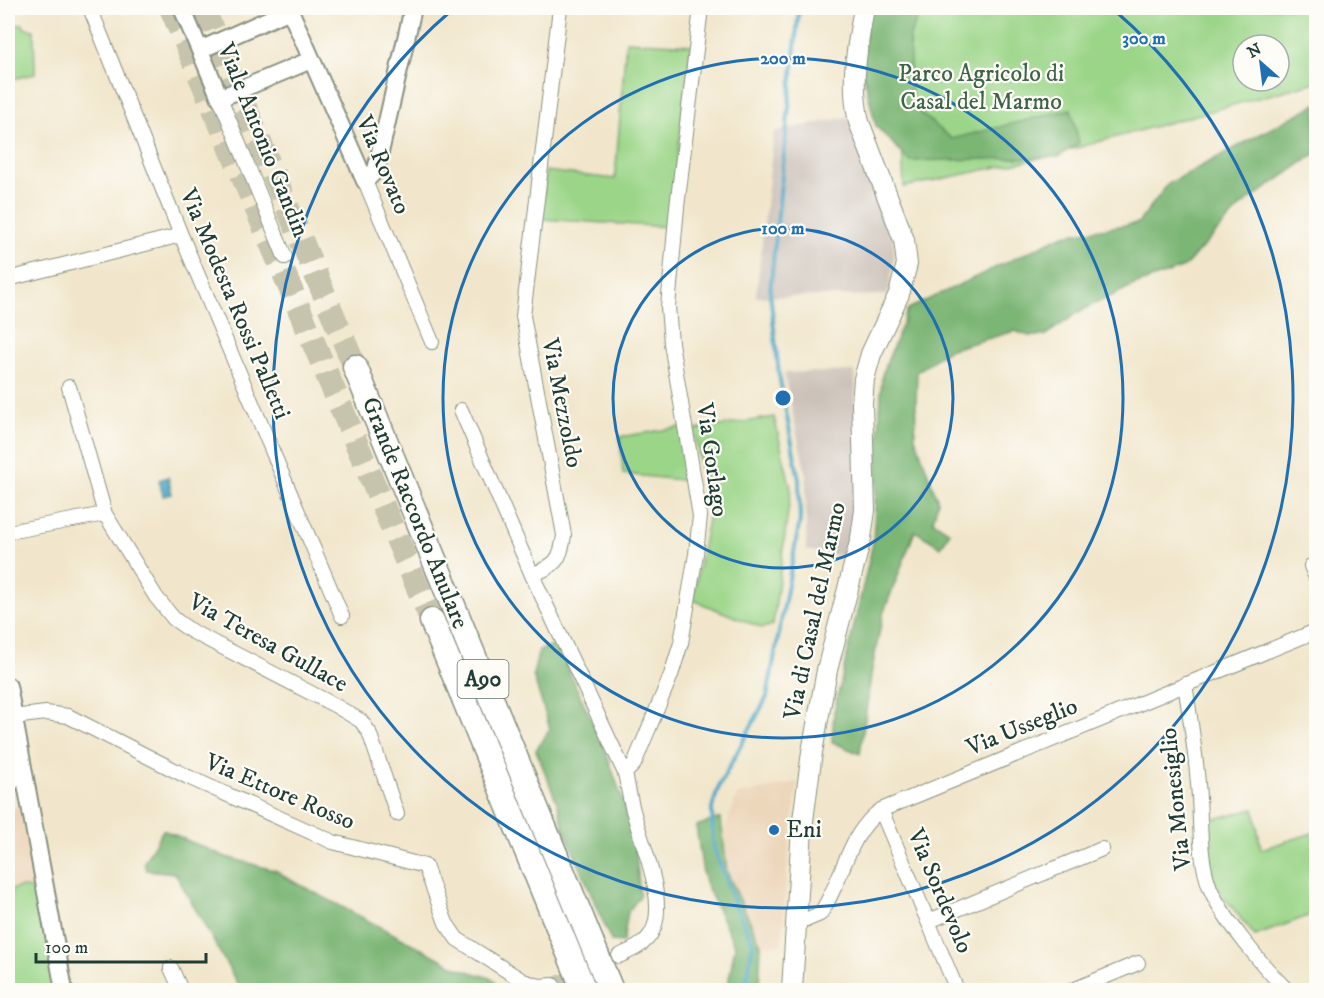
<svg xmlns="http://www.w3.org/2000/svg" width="1324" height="998" viewBox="0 0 1324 998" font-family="'IM FELL DW Pica',serif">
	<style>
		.built { fill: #edd7bb }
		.industrial { fill: #ccc2b9 }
		.green { fill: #9bd588; stroke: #5d895e; stroke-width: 1.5; fill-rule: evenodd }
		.forest { fill: #7cb674; stroke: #4e7a54; stroke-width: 1.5 }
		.water { fill: #45a6c5; stroke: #32727c; stroke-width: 1.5 }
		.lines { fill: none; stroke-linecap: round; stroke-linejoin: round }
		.stream { stroke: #45a6c5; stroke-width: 4 }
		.minor-tunnel { stroke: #c7c4ad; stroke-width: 14; stroke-dasharray: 14 7; stroke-linecap: butt }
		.motorway-tunnel { stroke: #c7c4ad; stroke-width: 24; stroke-dasharray: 24 12; stroke-linecap: butt }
		.minor-casing { stroke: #889280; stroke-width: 16 }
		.tertiary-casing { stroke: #889280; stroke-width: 20 }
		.secondary-casing { stroke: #889280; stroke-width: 22 }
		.motorway-casing { stroke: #889280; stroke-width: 27 }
		.minor { stroke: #fff; stroke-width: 14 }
		.tertiary { stroke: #fff; stroke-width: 16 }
		.secondary { stroke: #fff; stroke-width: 20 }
		.motorway { stroke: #fff; stroke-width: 24 }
		.ring { fill: none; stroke: #1f6fb2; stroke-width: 3 }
		.poi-dot { fill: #1f6fb2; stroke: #fdfcf7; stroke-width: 2 }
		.labels { text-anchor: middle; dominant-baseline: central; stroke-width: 4.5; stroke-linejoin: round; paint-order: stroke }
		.shield { fill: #fdfcf7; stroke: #62766e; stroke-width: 1.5 }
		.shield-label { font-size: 22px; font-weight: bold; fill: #1f3d34 }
		.park-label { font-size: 24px; fill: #3e6349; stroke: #fdfcf7 }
		.street-label { font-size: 24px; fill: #1f3d34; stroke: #fdfcf7 }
		.poi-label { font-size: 24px; fill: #1f3d34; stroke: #fdfcf7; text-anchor: start }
		.centre { fill: #1f6fb2; stroke: #fdfcf7; stroke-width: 3 }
		.ring-label { font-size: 18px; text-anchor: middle; font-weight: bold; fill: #1f6fb2; stroke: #fdfcf7; stroke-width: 4.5; stroke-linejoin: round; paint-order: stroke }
	</style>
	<rect width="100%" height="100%" fill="#fdfcf7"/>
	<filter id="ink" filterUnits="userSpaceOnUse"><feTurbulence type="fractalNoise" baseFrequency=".0167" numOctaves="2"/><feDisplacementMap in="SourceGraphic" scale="12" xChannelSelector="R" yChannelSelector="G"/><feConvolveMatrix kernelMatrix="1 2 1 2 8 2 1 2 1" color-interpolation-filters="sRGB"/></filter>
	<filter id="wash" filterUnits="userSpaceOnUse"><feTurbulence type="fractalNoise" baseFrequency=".008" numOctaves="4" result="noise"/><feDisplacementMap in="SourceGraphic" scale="24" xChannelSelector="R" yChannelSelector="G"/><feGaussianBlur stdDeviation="1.35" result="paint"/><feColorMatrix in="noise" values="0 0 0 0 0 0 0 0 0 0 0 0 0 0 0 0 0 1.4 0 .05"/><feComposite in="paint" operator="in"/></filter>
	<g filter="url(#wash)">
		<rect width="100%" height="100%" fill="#f1e6cb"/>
		<!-- built -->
		<path class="built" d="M798 782 788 857 782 944 761 945 727 872 724 832 737 795Z
			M20 805 40 891 8 890V812Z"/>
		<!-- industrial -->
		<path class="industrial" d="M848 117 893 232 894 257 888 295 756 297 774 132Z
			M855 371 858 470 848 557 806 550V475L784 373Z"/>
		<!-- green -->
		<path class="green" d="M896 8H1316V82L1040 158 904 187ZM1243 45H1279V81H1243Z
			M23 24 24 28 34 30 35 74 8 80V26Z
			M626 41 691 45 669 227 541 219 546 171 615 179Z
			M774 417 791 489 773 625 762 628 693 600 709 514 694 430Z
			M681 427 690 481 623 474 620 437Z
			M1254 809 1261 849 1316 832V913L1255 936 1216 887 1210 861 1209 820Z
			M23 887 40 891 56 990H8V890Z"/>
		<!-- forest -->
		<path class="forest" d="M868 8H922L909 37 912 106 952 139 1071 109 1079 143 1058 157 910 161 876 126 862 68Z
			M1316 104V153L1241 206 1184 267 1134 285 1082 310 1044 336H1029L1015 331 948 350 917 372 915 437 938 501 933 521 950 532 941 547 915 531 883 614 872 669 860 754 832 742 834 712 873 543 882 375 908 309 1064 235 1138 223 1168 184Z
			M557 645 606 752 634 833 640 896 628 912 623 942 611 941 564 829 558 805 536 750 550 729 533 675 539 650Z
			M721 818 727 872 761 945 759 990H727L735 946 704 880 696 826Z
			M163 830 226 857 277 871 285 877 458 968 493 979 500 990H241L175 873 146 870 144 862Z"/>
		<!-- water -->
		<path class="water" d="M168 477 172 494 163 496 159 480Z"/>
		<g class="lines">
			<!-- stream -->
			<path class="stream" d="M745 990 753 943 735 904 713 845 712 808 719 786 767 697 800 520 799 480 779 375 770 292 799 8"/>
		</g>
	</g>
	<g filter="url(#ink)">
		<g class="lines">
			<!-- minor-tunnel -->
			<path class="minor-tunnel" d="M553 985 606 962"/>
			<!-- motorway-tunnel -->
			<path class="motorway-tunnel" d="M171 8 432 621
				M203 8 355 367"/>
			<defs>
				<path id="minor" d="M90 8 181 235 342 616
					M560 8 523 316 564 535C561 561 555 565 532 575L625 773
					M220 98 285 257
					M365 181 432 342
					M8 279 181 235
					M69 387 105 514 156 597 174 619 191 631 336 706 361 721 369 732 397 814
					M461 410 532 575
					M8 532 105 514
					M1311 566 1316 578
					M1185 684C1191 722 1197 760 1199 798 1201 827 1199 860 1210 888 1222 917 1264 968 1287 990
					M13 717 46 713 68 716 188 777 333 842 425 866 446 923 457 939 523 981 539 986 553 985
					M8 789 22 766
					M881 810 957 990
					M795 918 808 919 820 914C843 881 847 834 881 810L1316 631
					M929 921 1102 849
					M619 956C632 950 645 945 652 932 668 902 642 845 634 814 630 801 628 787 625 773L634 764 671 675 681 643 696 554 700 516 671 343 668 307 677 207 701 8
					M171 968 181 990
					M1073 990 1138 963"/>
				<path id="tertiary" d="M182 8 220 98 311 60
					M289 8 365 181 376 170 413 8
					M200 50 290 10
					M8 686 64 990"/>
				<path id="secondary" d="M792 990 802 828 812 752 827 670 861 538 865 510 862 404 864 379 871 354 899 294 907 264 904 240 859 122C850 83 857 47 864 8"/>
				<path id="motorway" d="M355 367 611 990
					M432 621 584 990"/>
			</defs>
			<!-- minor casing -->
			<use href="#minor" class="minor-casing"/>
			<!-- tertiary casing -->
			<use href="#tertiary" class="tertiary-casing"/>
			<!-- secondary casing -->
			<use href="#secondary" class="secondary-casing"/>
			<!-- motorway casing -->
			<use href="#motorway" class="motorway-casing"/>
			<!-- minor -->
			<use href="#minor" class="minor"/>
			<!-- tertiary -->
			<use href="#tertiary" class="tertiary"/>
			<!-- secondary -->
			<use href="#secondary" class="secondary"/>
			<!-- motorway -->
			<use href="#motorway" class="motorway"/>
		</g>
	</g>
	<!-- distance rings -->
	<g class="ring">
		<circle cx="783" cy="398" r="170"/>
		<circle cx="783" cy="398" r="340"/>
		<path d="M1114 10A510 510 0 1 1 452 10"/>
	</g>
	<!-- markers -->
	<circle class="poi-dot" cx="774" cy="830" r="6"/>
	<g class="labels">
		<!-- shield labels -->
		<rect class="shield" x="457.5" y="660" width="51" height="38" rx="4.5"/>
		<g class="shield-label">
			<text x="483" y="679">A90</text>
		</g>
		<!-- park labels -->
		<g class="park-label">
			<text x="981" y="74">Parco Agricolo di<tspan x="981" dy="28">Casal del Marmo</tspan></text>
		</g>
		<!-- street labels -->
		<g class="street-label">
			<text transform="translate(263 140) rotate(68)">Viale Antonio Gandin</text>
			<text transform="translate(383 165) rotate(67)">Via Rovato</text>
			<text transform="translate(235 304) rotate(67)">Via Modesta Rossi Palletti</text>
			<text transform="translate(562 403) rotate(79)">Via Mezzoldo</text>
			<text transform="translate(712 460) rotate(82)">Via Gorlago</text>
			<text transform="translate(415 513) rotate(68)">Grande Raccordo Anulare</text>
			<text transform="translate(815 611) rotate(-78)">Via di Casal del Marmo</text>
			<text transform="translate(268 643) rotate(29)">Via Teresa Gullace</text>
			<text transform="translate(1022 727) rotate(-22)">Via Usseglio</text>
			<text transform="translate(280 792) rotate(23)">Via Ettore Rosso</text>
			<text transform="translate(1176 799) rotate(-96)">Via Monesiglio</text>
			<text transform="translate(940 891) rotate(67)">Via Sordevolo</text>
		</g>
		<!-- poi labels -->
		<g class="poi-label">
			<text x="786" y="830">Eni</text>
		</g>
	</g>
	<circle cx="783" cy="398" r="9" class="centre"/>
	<g class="ring-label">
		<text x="1144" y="44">300 m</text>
		<text x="783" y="64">200 m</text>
		<text x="783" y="234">100 m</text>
	</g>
	<!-- margin -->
	<rect width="1324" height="998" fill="none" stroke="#fdfcf7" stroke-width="30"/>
	<!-- north arrow -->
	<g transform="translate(1261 63) rotate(332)"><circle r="28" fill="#fdfcf7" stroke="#a4b0a9" stroke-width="1.5"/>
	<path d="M0-4.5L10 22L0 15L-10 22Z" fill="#1f6fb2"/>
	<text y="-9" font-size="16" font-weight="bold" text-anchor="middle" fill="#1f3d34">N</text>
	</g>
	<!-- scale -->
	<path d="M36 953v9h170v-9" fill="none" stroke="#1f3d34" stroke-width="3"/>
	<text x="45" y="953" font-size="18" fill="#1f3d34" stroke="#fdfcf7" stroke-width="4.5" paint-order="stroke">100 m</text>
</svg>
